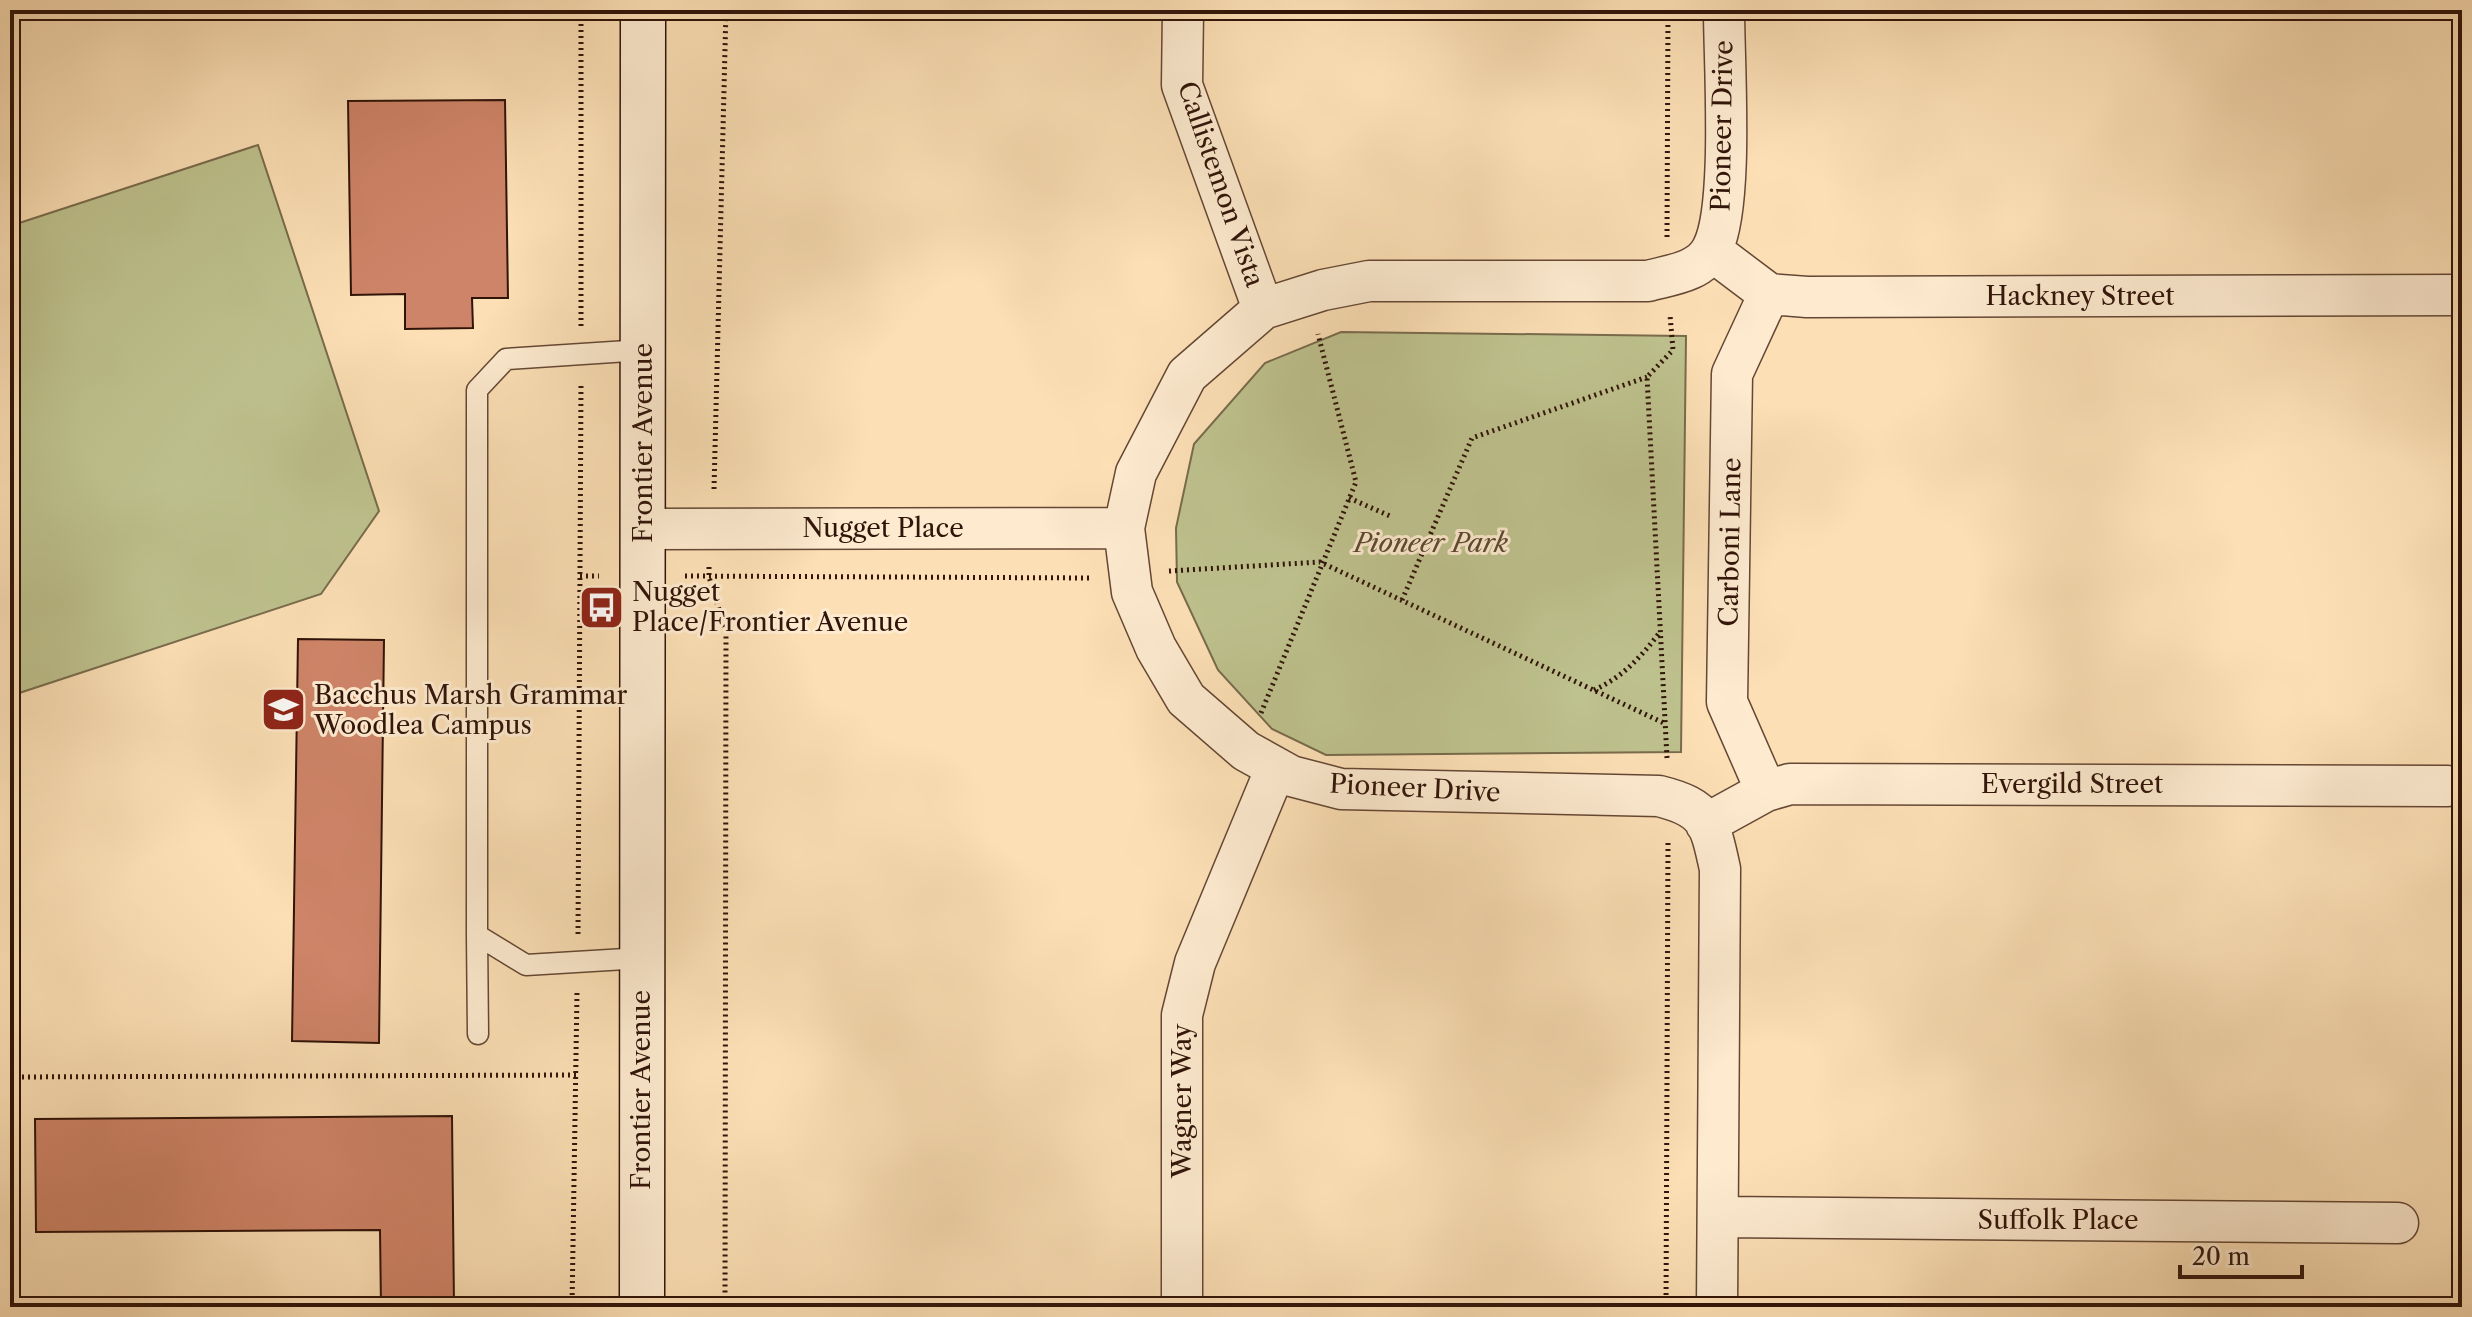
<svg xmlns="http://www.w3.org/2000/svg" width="2472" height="1317" viewBox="0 0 2472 1317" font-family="'Libre Caslon Text',serif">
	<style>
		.green { fill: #bec28e; stroke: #786b4c; stroke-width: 2 }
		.building { fill: #ce8468; stroke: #311409; stroke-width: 2 }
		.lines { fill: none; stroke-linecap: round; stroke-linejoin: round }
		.lane-casing { stroke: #644734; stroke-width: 23 }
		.street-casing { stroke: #644734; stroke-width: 43 }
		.secondary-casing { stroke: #311409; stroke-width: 47 }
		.path { stroke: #311409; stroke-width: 5; stroke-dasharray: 2 4; stroke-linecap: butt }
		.lane { stroke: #fdeacf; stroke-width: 20 }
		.street { stroke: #fdeacf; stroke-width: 40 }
		.secondary { stroke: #fdeacf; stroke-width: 44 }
		.labels { text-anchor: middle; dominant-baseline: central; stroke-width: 6; stroke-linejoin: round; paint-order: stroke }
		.street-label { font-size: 26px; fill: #311409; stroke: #fdeacf }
		.park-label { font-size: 26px; font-style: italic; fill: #5b4831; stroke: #fdeacf }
		.poi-label { font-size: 26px; fill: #311409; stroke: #fdeacf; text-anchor: start }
	</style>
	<rect width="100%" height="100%" fill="#fcdfb5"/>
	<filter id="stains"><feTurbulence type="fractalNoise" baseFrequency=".0025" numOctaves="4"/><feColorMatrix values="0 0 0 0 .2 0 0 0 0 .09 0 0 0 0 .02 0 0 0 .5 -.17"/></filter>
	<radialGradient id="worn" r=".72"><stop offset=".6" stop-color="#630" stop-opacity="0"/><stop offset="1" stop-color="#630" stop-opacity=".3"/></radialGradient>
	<!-- green -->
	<path class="green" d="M258 145 379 511 321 594 10 696V226Z
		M1341 332 1686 336 1681 752 1326 755 1272 729 1218 670 1177 582 1176 528 1194 444 1265 363Z"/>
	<!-- building -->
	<path class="building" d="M505 100 508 298H472L473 328 405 329V294L351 295 348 101Z
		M298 639 384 640 379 1043 292 1041Z
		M452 1116 454 1307H381L380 1230 36 1232 35 1119Z"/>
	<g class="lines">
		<defs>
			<path id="lane" d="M477 935 478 1034
				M642 958 526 965 477 935V390L506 359 643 350"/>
			<path id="street" d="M1183 10 1182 85 1263 309
				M1712 251 1769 294 1807 297 2462 295
				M643 529 1124 528
				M1766 791 1727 702 1732 374 1769 294
				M1706 824 1766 791 1790 784 2448 786
				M1718 1217 2398 1223
				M1182 1307V1015L1195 963 1276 768
				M1717 1307 1720 869C1710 822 1707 808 1659 796L1341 789 1291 776 1246 751 1186 699 1156 648 1132 592 1124 528 1136 473 1187 375 1263 309 1323 290 1369 281H1648C1670 275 1701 272 1712 249 1734 208 1724 63 1724 10"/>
			<path id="secondary" d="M642 1307 643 10"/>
		</defs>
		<!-- lane casing -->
		<use href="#lane" class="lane-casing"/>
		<!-- street casing -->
		<use href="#street" class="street-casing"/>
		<!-- secondary casing -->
		<use href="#secondary" class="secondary-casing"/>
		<!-- path -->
		<path class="path" d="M1667 237 1668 10
			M581 326V10
			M714 489 726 10
			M1349 498 1390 516
			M709 567V577L726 632 725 1307
			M1169 571 1320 562 1666 724
			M580 576H599
			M685 576 1091 578
			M1402 600 1472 438 1647 377
			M1594 690C1623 677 1641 657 1660 632
			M1261 713 1356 482 1318 334
			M1667 758 1647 377 1673 350 1670 315
			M578 934 581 384
			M10 1077 576 1075
			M572 1307 577 992
			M1666 1307 1668 840"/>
		<!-- lane -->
		<use href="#lane" class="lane"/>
		<!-- street -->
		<use href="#street" class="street"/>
		<!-- secondary -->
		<use href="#secondary" class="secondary"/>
	</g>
	<!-- icons -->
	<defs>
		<symbol id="bus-square" viewBox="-11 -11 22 22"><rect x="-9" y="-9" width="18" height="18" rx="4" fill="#8f2418" stroke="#fdeacf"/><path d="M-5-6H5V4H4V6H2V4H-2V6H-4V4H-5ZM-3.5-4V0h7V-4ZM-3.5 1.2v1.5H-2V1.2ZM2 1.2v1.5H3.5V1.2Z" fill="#fff"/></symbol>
		<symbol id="school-square" viewBox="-11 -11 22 22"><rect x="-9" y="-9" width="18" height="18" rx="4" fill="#8f2418" stroke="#fdeacf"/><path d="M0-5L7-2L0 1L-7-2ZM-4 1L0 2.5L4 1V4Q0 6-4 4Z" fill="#fff"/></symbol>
	</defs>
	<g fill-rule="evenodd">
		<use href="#bus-square" x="576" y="582" width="51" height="51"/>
		<use href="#school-square" x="258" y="684" width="51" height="51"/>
	</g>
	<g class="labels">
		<!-- street labels -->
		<g class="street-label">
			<text transform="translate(1722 126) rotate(-89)">Pioneer Drive</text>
			<text transform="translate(1221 184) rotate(71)">Callistemon Vista</text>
			<text x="2080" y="296">Hackney Street</text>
			<text transform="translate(643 443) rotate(-90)">Frontier Avenue</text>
			<text x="883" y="528">Nugget Place</text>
			<text transform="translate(1730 542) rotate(-89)">Carboni Lane</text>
			<text x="2072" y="784">Evergild Street</text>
			<text transform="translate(1415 788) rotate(3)">Pioneer Drive</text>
			<text transform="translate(641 1090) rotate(-90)">Frontier Avenue</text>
			<text transform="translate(1182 1101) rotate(-90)">Wagner Way</text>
			<text x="2058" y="1220">Suffolk Place</text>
		</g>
		<!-- park labels -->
		<g class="park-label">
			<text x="1431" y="543">Pioneer Park</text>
		</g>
		<!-- poi labels -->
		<g class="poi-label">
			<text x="632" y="592">Nugget<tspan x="632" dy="30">Place/Frontier Avenue</tspan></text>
			<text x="314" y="695">Bacchus Marsh Grammar<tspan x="314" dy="30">Woodlea Campus</tspan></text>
		</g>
	</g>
	<!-- margin -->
	<rect width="2472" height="1317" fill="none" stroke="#fcdfb5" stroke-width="40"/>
	<rect x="12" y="12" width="2448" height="1293" fill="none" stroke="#311409" stroke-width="4"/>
	<rect x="20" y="20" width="2432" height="1277" fill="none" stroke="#311409" stroke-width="2"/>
	<!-- scale -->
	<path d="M2180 1265v12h122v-12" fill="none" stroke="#311409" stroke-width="4"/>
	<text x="2192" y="1265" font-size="24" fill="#311409" stroke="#fdeacf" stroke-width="6" paint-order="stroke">20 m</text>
	<rect width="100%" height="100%" filter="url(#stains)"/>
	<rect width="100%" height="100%" fill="url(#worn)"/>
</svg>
